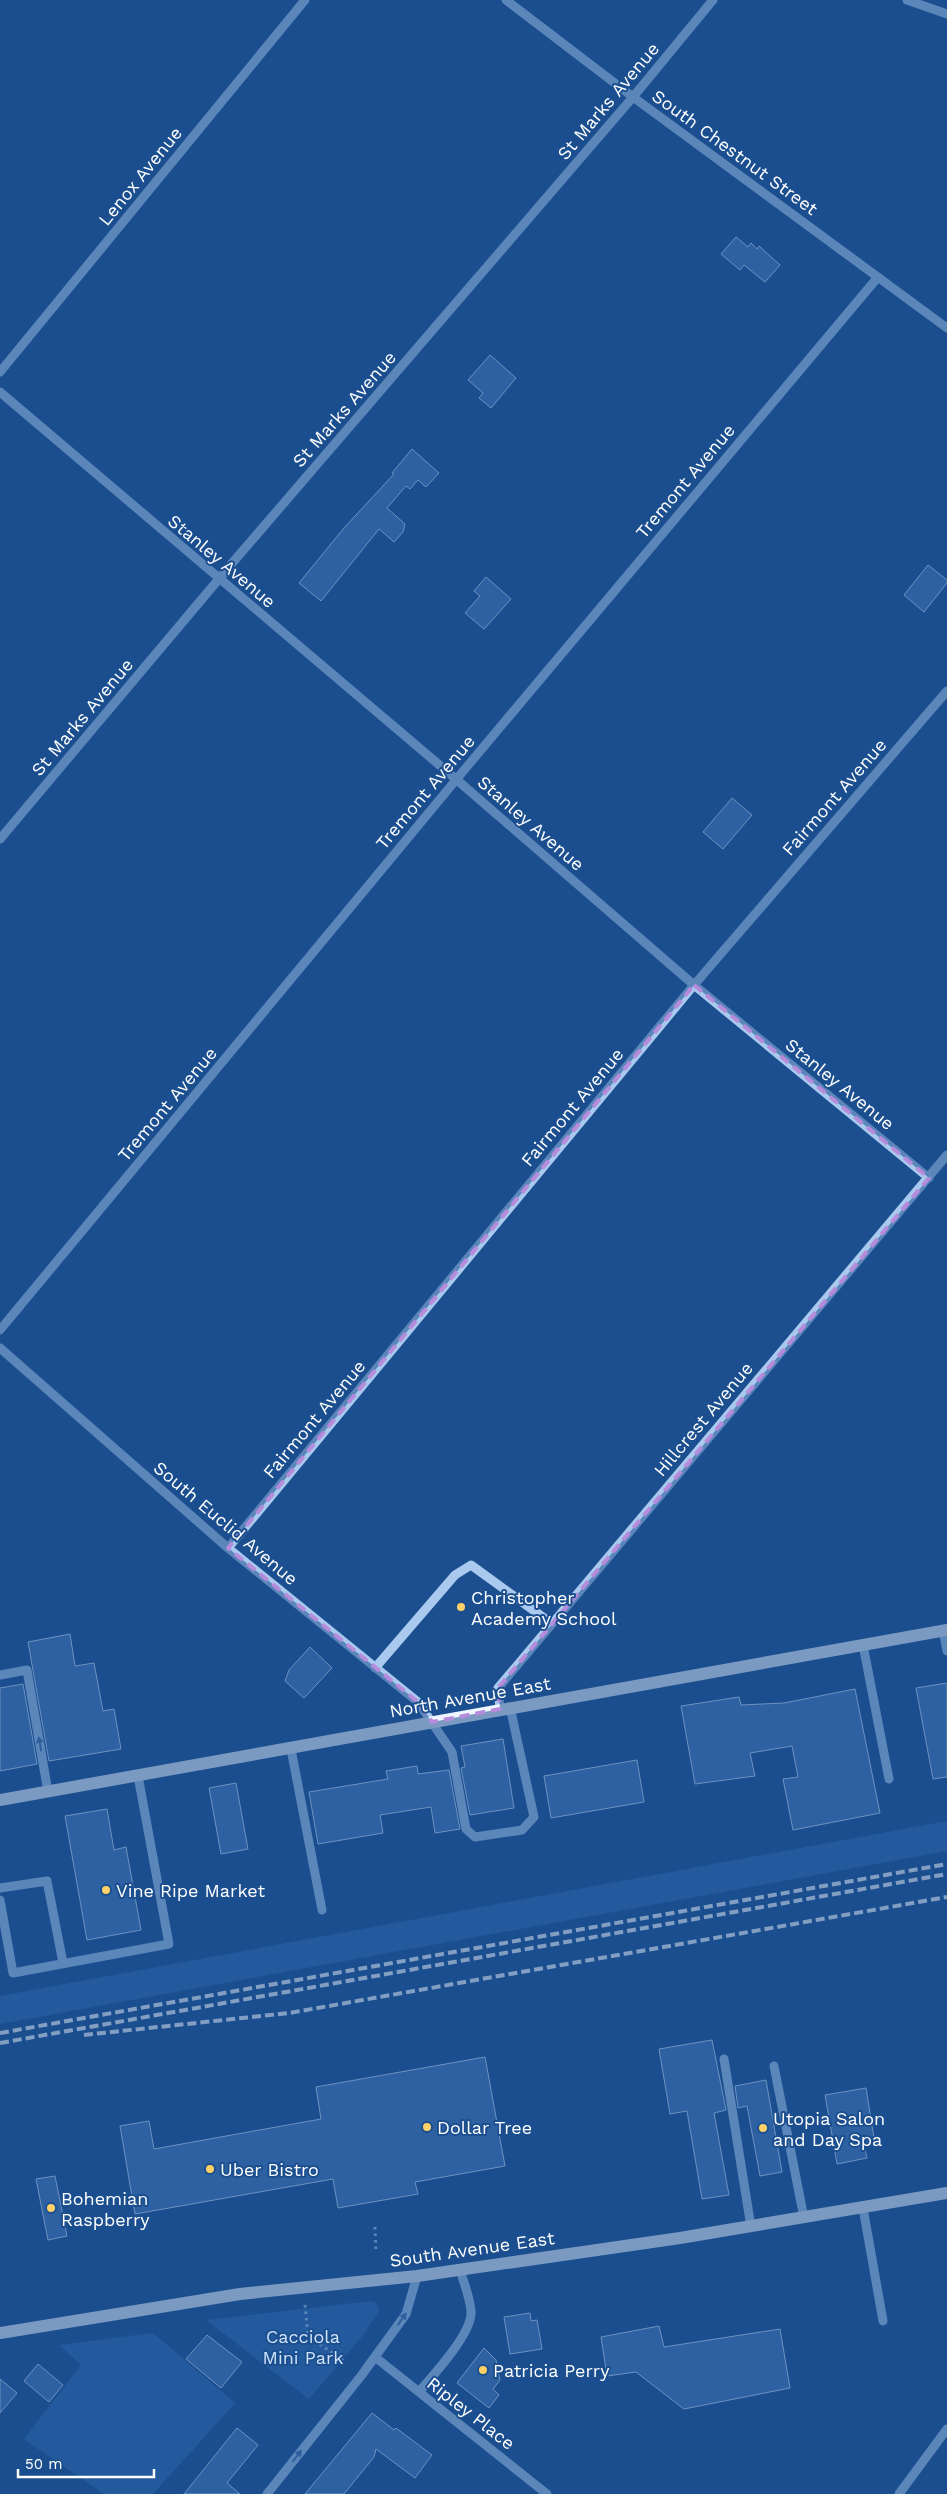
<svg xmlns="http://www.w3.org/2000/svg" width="947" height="2494" viewBox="0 0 947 2494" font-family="'Work Sans',sans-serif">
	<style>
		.green { fill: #2e69ad }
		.building { fill: #4478b7; stroke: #cfe3fa }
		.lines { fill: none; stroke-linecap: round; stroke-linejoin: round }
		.path { stroke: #a9c9ee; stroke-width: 3; stroke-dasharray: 2.5 4; stroke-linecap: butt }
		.minor { stroke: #a9c9ee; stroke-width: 9 }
		.major { stroke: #f0f6ff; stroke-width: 12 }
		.rail { stroke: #fff; stroke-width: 4; stroke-dasharray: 9 4; stroke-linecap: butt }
		.oneway { fill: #4674ac }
		.marked { fill: none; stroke: #b68bdc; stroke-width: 4; stroke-dasharray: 10 6; stroke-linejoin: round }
		.poi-dot { fill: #ffd166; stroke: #1b4f8f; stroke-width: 2 }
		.labels { text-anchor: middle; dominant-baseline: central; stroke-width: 4; stroke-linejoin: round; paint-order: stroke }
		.street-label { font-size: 18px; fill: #fff; stroke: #1b4f8f }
		.poi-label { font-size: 18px; fill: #fff; stroke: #1b4f8f; text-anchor: start }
		.park-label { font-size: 18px; fill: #cfe3fa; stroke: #1b4f8f }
	</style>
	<rect width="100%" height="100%" fill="#1b4f8f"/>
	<!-- green -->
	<path class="green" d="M947 1821V1851L0 2024V1996Z
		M371 2301 377 2303 379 2311 363 2335 309 2399 206 2320Z
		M153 2333 235 2403 153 2494H104L24 2439 81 2365 59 2345Z"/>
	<!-- building -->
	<path class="building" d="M736 237 748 247 751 243 757 249 759 246 780 265 765 282 744 265 740 270 721 254Z
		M490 355 516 378 491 408 479 398 483 393 468 380Z
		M412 449 439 473 426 487 418 480 410 489 406 486 387 508 405 524 403 532 394 542 379 529 321 601 299 583 344 528 394 474 392 473Z
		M928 565 947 580V583L924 612 904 595Z
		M486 577 511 599 484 629 465 613 480 596 474 591Z
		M732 798 752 815 723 849 703 832Z
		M70 1634 75 1666 94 1663 103 1711 114 1709 121 1749 49 1761 28 1642Z
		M310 1647 332 1668 304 1698 285 1681 289 1670Z
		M947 1683V1777L933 1779 916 1688Z
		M23 1684 37 1764 0 1771V1688Z
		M855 1689 880 1813 793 1830 783 1779 798 1777 792 1746 750 1753 755 1776 695 1784 681 1706 739 1697 741 1705 784 1703Z
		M503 1739 514 1808 470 1815 461 1768 465 1767 461 1746Z
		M637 1760 644 1802 551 1818 544 1776Z
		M417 1766 418 1774 449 1770 460 1829 435 1833 431 1807 380 1815 383 1833 318 1844 309 1792 388 1779 386 1771Z
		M236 1783 248 1849 221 1854 209 1788Z
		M107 1809 114 1850 126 1847 141 1930 87 1940 65 1816Z
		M712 2040 726 2110 714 2113 729 2195 702 2199 687 2111 670 2114 659 2049Z
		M485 2057 505 2166 415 2182 418 2194 338 2208 333 2179 135 2214 120 2126 149 2121 154 2149 321 2119 316 2087Z
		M766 2080 782 2172 760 2176 747 2106 738 2108 735 2086Z
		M866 2088 875 2144 864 2145 867 2158 837 2164 825 2095Z
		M55 2176 67 2236 48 2240 36 2179Z
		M530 2313 531 2321 537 2320 542 2349 510 2354 504 2317Z
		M659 2326 664 2347 780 2329 790 2388 684 2409 636 2372 607 2376 601 2337Z
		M207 2335 242 2362 221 2388 186 2359Z
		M484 2348 496 2360 500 2380 493 2389 499 2395 489 2408 457 2383Z
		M38 2364 63 2385 49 2402 24 2381Z
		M0 2379 17 2393 0 2413Z
		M372 2413 394 2430 396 2428 432 2455 415 2478 376 2449 374 2457 344 2494H305Z
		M237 2428 258 2445 227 2483 240 2494H184Z"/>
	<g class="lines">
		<!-- path -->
		<path class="path" d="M375 2227 376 2252
			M305 2305 308 2336 344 2361"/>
		<!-- minor -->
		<path class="minor" d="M506 0 633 97 947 328
			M907 0 947 14
			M0 372 305 0
			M0 392 457 780 694 985 929 1178
			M0 839 234 561 633 97 713 0
			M0 1330 470 763 878 277
			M0 1348 228 1548 418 1702 452 1752 466 1829 475 1837 522 1830 534 1817 510 1707
			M228 1548 694 985 947 691
			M943 1630 947 1651
			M863 1645 889 1779
			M375 1668 455 1575 471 1565 551 1623
			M0 1675 27 1670 48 1792
			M500 1709 498 1688 947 1155
			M291 1749 322 1910
			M0 1888 47 1881 63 1963
			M0 1900 13 1973 169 1944 138 1776
			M724 2059 751 2227
			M774 2066 804 2218
			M863 2208 883 2321
			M375 2357 547 2494
			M419 2392C433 2375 473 2333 471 2311 470 2298 464 2283 460 2270
			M267 2494 361 2376 406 2314 417 2276
			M899 2494 947 2429"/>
		<!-- major -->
		<path class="major" d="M0 1800 947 1630
			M0 2333 240 2294 417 2276 680 2238 947 2193"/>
		<!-- rail -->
		<path class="rail" d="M0 2033 947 1864
			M84 2035 289 2013 947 1897
			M0 2043 947 1874"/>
	</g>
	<!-- one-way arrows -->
	<defs><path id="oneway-solid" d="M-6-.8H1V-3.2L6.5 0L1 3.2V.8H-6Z" transform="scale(1.25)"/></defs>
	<g class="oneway">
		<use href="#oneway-solid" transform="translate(40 1744) rotate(-100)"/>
		<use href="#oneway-solid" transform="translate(402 2319) rotate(-56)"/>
		<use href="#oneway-solid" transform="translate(297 2456) rotate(-52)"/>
	</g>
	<!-- marked area -->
	<path d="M0 0H947V2494H0ZM694 985 929 1178 498 1688 500 1709 432 1722 418 1702 228 1548Z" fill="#1b4f8f" fill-opacity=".55" fill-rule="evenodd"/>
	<path class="marked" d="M694 985 929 1178 498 1688 500 1709 432 1722 418 1702 228 1548Z"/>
	<!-- markers -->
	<g class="poi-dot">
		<circle cx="461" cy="1607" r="5"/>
		<circle cx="106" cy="1890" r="5"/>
		<circle cx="427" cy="2127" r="5"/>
		<circle cx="763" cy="2128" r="5"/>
		<circle cx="210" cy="2169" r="5"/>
		<circle cx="51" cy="2208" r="5"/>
		<circle cx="483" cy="2370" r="5"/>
	</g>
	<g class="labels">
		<!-- street labels -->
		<g class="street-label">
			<text transform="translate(608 101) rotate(-50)">St Marks Avenue</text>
			<text transform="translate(735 152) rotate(36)">South Chestnut Street</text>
			<text transform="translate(140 176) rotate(-51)">Lenox Avenue</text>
			<text transform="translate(344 409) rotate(-49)">St Marks Avenue</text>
			<text transform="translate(685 481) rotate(-50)">Tremont Avenue</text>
			<text transform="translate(222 561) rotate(40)">Stanley Avenue</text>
			<text transform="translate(82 717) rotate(-50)">St Marks Avenue</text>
			<text transform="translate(425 792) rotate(-50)">Tremont Avenue</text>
			<text transform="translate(834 797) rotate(-49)">Fairmont Avenue</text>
			<text transform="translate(531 823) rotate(41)">Stanley Avenue</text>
			<text transform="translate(840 1084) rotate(39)">Stanley Avenue</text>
			<text transform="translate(167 1104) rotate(-50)">Tremont Avenue</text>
			<text transform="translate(572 1107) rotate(-50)">Fairmont Avenue</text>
			<text transform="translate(314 1419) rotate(-50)">Fairmont Avenue</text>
			<text transform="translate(703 1419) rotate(-50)">Hillcrest Avenue</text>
			<text transform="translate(226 1523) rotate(40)">South Euclid Avenue</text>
			<text transform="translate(470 1697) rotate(-10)">North Avenue East</text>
			<text transform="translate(472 2249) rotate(-8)">South Avenue East</text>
			<text transform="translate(471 2413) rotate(38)">Ripley Place</text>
		</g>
		<!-- poi labels -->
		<g class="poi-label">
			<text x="471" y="1597">Christopher<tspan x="471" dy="21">Academy School</tspan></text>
			<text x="116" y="1890">Vine Ripe Market</text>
			<text x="773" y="2118">Utopia Salon<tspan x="773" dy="21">and Day Spa</tspan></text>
			<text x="437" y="2127">Dollar Tree</text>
			<text x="220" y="2169">Uber Bistro</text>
			<text x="61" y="2198">Bohemian<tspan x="61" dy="21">Raspberry</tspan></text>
			<text x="493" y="2370">Patricia Perry</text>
		</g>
		<!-- park labels -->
		<g class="park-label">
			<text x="303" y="2336">Cacciola<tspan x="303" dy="21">Mini Park</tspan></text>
		</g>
	</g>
	<!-- scale -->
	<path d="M18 2469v8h136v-8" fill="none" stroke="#ffffff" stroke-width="2.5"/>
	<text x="25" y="2469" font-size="15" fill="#ffffff" stroke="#1b4f8f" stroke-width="4" paint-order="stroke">50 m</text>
</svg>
